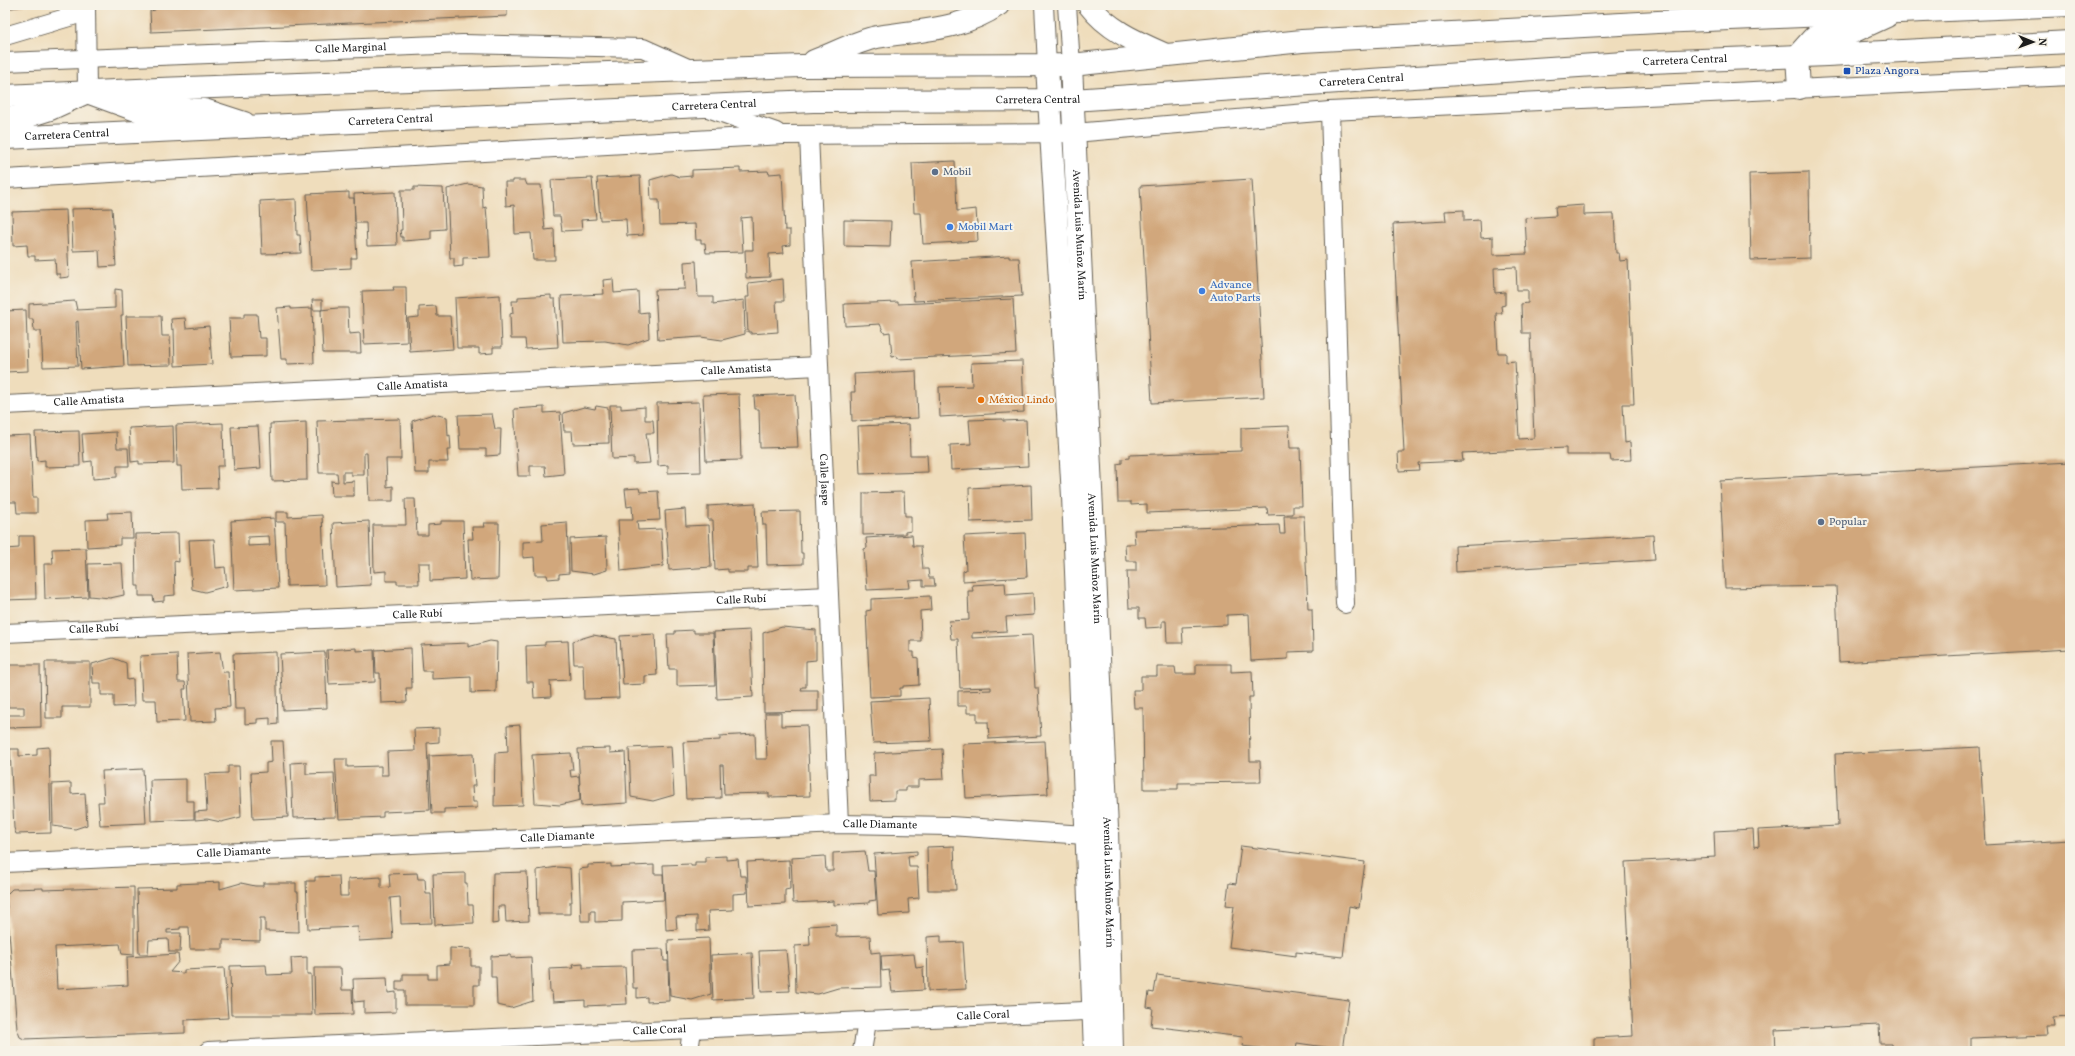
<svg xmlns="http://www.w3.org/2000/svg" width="2075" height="1056" viewBox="0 0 2075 1056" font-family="Vollkorn,serif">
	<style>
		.building { fill: #d1a77c; fill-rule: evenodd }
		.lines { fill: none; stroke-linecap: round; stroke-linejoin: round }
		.minor-casing { stroke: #666054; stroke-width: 20 }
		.primary-casing { stroke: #666054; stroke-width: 24 }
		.minor { stroke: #fff; stroke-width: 18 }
		.primary { stroke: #fff; stroke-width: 22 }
		.transit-dot { fill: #1a4fb4; stroke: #f7f3e8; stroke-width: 1.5 }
		.service-dot { fill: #5c6f8a; stroke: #f7f3e8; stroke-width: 1.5 }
		.shop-dot { fill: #3f7fe0; stroke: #f7f3e8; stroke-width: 1.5 }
		.food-dot { fill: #e8710a; stroke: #f7f3e8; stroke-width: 1.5 }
		.labels { text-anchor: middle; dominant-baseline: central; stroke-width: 4; stroke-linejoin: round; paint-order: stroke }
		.street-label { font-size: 11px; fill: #1c1c1c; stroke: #f7f3e8 }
		.transit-label { font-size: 11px; fill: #164399; stroke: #f7f3e8; text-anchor: start }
		.service-label { font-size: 11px; fill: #4e5e75; stroke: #f7f3e8; text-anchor: start }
		.shop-label { font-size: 11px; fill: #366cbe; stroke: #f7f3e8; text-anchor: start }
		.food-label { font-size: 11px; fill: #c56008; stroke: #f7f3e8; text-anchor: start }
	</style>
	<rect width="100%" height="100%" fill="#f7f3e8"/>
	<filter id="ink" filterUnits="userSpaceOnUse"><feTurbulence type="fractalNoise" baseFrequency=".025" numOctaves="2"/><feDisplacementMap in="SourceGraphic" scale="8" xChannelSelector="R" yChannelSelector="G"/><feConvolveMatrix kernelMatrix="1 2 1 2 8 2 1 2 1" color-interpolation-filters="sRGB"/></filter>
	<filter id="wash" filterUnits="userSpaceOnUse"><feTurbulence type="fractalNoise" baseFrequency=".012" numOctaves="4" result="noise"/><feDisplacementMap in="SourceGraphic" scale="16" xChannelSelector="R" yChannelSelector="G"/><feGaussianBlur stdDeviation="0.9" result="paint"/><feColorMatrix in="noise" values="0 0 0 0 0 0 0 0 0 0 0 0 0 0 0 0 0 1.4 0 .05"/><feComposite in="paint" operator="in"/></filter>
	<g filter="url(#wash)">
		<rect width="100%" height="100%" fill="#efddbc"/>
		<g id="blocks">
			<!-- building -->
			<path class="building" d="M5 5H24V6L5 9Z
				M155 5H507V16L151 32 150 11 155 10Z
				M955 161 957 211 976 209 978 241 923 244 921 213H914L912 163Z
				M740 168V172L768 171 769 174 782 173 785 230H790V245L783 246 784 253 769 254 770 277 746 278 745 250H753L752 217 741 218 743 252 706 253 705 243H701V240H696L695 224 660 225 659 200H651L650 180 671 174 680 177 692 176V170Z
				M1809 172 1810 258 1751 260 1749 174Z
				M640 176 643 235 627 236 626 219 600 220 597 178Z
				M592 178 596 219 581 220 582 230 562 231 560 216H553L551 180Z
				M1252 179 1264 397 1152 403 1140 186Z
				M513 180H525L527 185H541L545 230 554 229 555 260H533L531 233 515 234 514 205 506 206 505 182H513Z
				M468 184 482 186 483 208 486 207 487 219H488L490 257 463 258V266L454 267V258H450L447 189Z
				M414 187 443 188 445 229 431 230V239H429L403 241V237H401L400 230H402L401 190H414Z
				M349 192V198H354L355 222 354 194 395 192 397 245 367 246 366 223H355L357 258H351V268L311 270 307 194Z
				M296 199 297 235H300L301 253 262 254 260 201Z
				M1584 205V215L1614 214 1616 253H1619L1620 261 1628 260 1634 404H1623L1625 443 1630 442 1631 460 1611 461 1610 455H1566V448L1462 453 1463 461 1418 463 1419 470 1399 471 1398 452H1404L1393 224 1446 221 1445 211 1464 210V221L1480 220 1481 238 1493 237V255L1527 254 1525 218 1556 216 1555 207ZM1516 267 1517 290H1528V303L1521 304 1522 333H1530L1534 438 1519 439 1515 361 1506 362V353H1498L1496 313H1502L1501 306 1505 305V292L1495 293 1494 268Z
				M112 208 116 266 100 267 99 250 73 251 71 209Z
				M66 210 69 277 60 278V274H56L55 259 35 260V256H28L27 245 13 246 12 212Z
				M844 220 891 221 890 247 844 246Z
				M1009 256V258H1019L1022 296 914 301 912 262Z
				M696 261 698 297H713V304L744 300 745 334 722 340 701 337 658 340 655 290 685 289 684 262Z
				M613 279 614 293 638 291 639 313 648 312 649 338 628 345 605 341 563 342 561 296 604 294 603 280Z
				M783 279 784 301H776L778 332 751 334V332H748L746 297H749L748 283Z
				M393 287H406L407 342 364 344 362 291 394 290Z
				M115 289 122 290 123 315H121L124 366 81 369 78 321 76 322 78 366 43 367 41 331H34L33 319H29V304L75 301 77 310 115 308Z
				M500 295 502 347H493V353L479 354V348H457L455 298Z
				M551 295V299H555L558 347 526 349 525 339H511L510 314 513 313 512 301H518V297Z
				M1013 299 1016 353 898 359 897 356 892 357 890 332 884 333 880 324 845 326 844 304 898 302V304Z
				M312 300H322V310H313Z
				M436 306 437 316H450L453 349 410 352 408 318 419 317V307Z
				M291 307V309L312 308 314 363 287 364V359H281L277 308Z
				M337 308H348L349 334 360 333 361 353H323L321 310Z
				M26 310 28 371 5 372V311Z
				M244 314H257L259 338H266V356L231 357 229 318H244Z
				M126 316H161L162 336H170L171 365 128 366Z
				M185 318 186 328 209 326 212 364 175 366 174 329 172 330 171 319Z
				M1022 361 1024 412 940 417 939 387 972 386 971 363Z
				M916 371 918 418 852 421 851 392H855L854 374Z
				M739 394 741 460 706 461 703 395Z
				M795 394 798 447 760 448 759 409H755L754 396Z
				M699 402 701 472 668 473V465L658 466 657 403Z
				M610 405H621V409L645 407V420H653L654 433H646L650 463 634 464V458L612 459Z
				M596 406 608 408 609 443 573 444 572 431H564L563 413 584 407 595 409Z
				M544 407V413L560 412 564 474 546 476 545 466H530V476H518L514 409Z
				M433 414 447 417 448 436 450 435 451 450H447L448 462H429V473H415L412 421Z
				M492 414 495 429H501L500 455 486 456V449H460L458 415Z
				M400 419 401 459H386L387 487 393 486V501H369L367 453H364V475H351V472H343V482L354 481V496H332L331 481 338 482 337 473H319L317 421Z
				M1003 419V421L1026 420 1028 466 951 470 950 445 971 444 969 420Z
				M306 422 307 480 272 481 270 424Z
				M223 423 224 466H217L218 488 182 489 181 466H177L176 425Z
				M909 424 910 455H927L928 472 860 474 858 426Z
				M173 426 174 463 139 464V461L131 462 129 428Z
				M258 426 261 468 234 470 231 427Z
				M1289 426 1290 448H1300L1302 506H1293V514L1268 515 1267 508 1147 513V504L1131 505V502H1118L1117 464 1122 463V459L1129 458V455L1241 451V428Z
				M79 431 80 466 45 467V460L37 461 35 432Z
				M116 432 117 448H128L129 466H117V477L93 479 92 461 84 462 82 434Z
				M30 435 33 497H37V513H17L16 502H5V436Z
				M2070 462V649L1839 662 1836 586 1725 588 1720 481Z
				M1031 485 1032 520 970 522 969 488Z
				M639 488 640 492 658 491 660 520 637 521 638 530 661 529 663 566 621 571 618 520H633L632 506 627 507 625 489Z
				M904 492 905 516H911V531L905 532V534L863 535V493Z
				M405 499H415L417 535H428V525L441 524V521H463L465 579 430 581V563H418L419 584H397V581H386V571L374 572 373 525H406Z
				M755 503 758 568H748V572H728V569L715 570 713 520H708V506Z
				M685 509 686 526 709 525 711 567 669 570 665 511Z
				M800 511 801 553H803V564L767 565 766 525H763L762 512Z
				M132 512 133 538H120V545L87 547 86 520 108 519 107 513Z
				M276 512H288V517L322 515 325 585 287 586 285 522H276Z
				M1284 516H1304L1308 609H1312L1313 651 1288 652V659L1251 661 1249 614 1227 615V625L1182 627 1183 643H1167L1166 621H1162V627L1146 628 1145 618H1139V608H1129L1127 571H1136V561H1126L1125 544H1135L1134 530 1279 525 1280 534H1285Z
				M274 518 278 588 234 590 231 521ZM269 536 270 545 248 546V537Z
				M369 521 371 585 336 587 333 523Z
				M567 522 569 573 559 574V578L548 579 547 575H535L534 557 523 558V542L543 541 542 524Z
				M484 523H499L498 579 470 580 468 539H473L472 527H485Z
				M178 533 179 562 174 561 175 595 164 596V601L154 602 153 596H139V586H136L135 534Z
				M1025 533 1027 577 963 581V571L966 570 964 536Z
				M912 535 913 546H921L923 569H928L929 578H934L935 586H923V580L909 581 910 588 867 590 864 549 867 548 866 538Z
				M1653 535 1655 560 1456 572 1455 546Z
				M19 536H34L36 599 5 600V549L19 548Z
				M606 537 607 570 594 574 571 571 570 539Z
				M214 539 216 568 225 567 227 586 205 592 192 589 189 540Z
				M86 548 88 597 45 599 44 564H53L52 549Z
				M122 563 124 595 110 598 89 596 88 564Z
				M1005 583 1006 595 1033 593 1034 615 1006 617 1007 631 972 633V638L1032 635 1035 688H1038L1041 736 989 739 988 722H977V713H967V706H958V691L991 690V687L960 688 958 639H951L949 621 969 620 968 591H973L972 585Z
				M930 596 931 610 920 611 921 641H910V652H914V657L918 658 919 685 903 686V688H900V696L870 697 866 611 871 610V599Z
				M782 627 816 630V660L806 661V687H802L801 690H818V711L764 712 763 633Z
				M694 630V633H713L715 685 677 686V669H669L667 634H675V631Z
				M750 630 753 697 717 699 714 632Z
				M655 634 657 675 645 676V684L623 685 620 636Z
				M593 635 616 639 619 698 584 699 583 664H574L573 641Z
				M490 641 497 642 496 692 471 693V677L432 679V671H423L421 645 468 643V647Z
				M568 641 570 680 550 681 551 697 534 698 533 682H527L526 646 545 645V642Z
				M356 648V651L374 650 375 682 329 684 327 650Z
				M411 648 412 688H406L407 702 381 703 380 673H376L375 650Z
				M220 652 223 672H228L230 707 215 708 216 721 190 722 187 654Z
				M276 652 278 724 270 725V718L257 719V723L245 724V709H235L233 654Z
				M325 652 327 708 283 710 280 654Z
				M177 654 178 682H185L186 689H183L185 721 157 722 156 700H142L140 656Z
				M113 658 126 663 127 680 133 679 134 706 114 707V695H101V683H93L92 664Z
				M45 662H90V707H62V718H46Z
				M1196 664H1231V672L1252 671 1253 697H1249L1250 761H1260L1261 782 1178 783V789H1144L1143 708H1134L1133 690H1141V676H1157V667H1175L1176 674H1196Z
				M5 665H40L41 727 8 728V715H24V707H8L7 675H5Z
				M929 698 931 741 873 743 870 701Z
				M765 713H781V726L807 725 810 796 769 797V793L724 794 723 765H720L721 798 686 799 683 742 720 740V736L755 734 756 759H767Z
				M520 725 523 805 494 806 495 753 508 752 507 726Z
				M439 728V742L427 743 430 810 383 812V817L339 819 335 759H347V767L381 766V775H388L387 752 415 751 414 729Z
				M271 741H283L288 817 253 819 251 773 266 772V763L272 762Z
				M1045 741 1048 794 966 798 963 744Z
				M671 746 674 795 653 801 631 797 629 748Z
				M49 747 51 833 16 834 14 828 10 749H19V756L37 755V748Z
				M1980 747 1985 845 2070 840V1016L2053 1017 2054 1026H2046L2047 1035 1971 1038V1051H1893L1892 1044H1880L1879 1025 1775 1030 1776 1051H1594V1038L1633 1036 1625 862 1715 857 1714 831 1753 829 1754 847 1759 846 1758 830 1838 826 1835 754Z
				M610 748V753L625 752 627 803 581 806 578 749Z
				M942 749 944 779 918 780V787H906V791H895V800L870 801 869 776H875L874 753Z
				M571 753 573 770H570L571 777 579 776 580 800 560 805 535 803 532 755Z
				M473 754 475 786H472L473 802H477V808L444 809V813H432L429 756Z
				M306 762V774L334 773 336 817 293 818 291 763Z
				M228 766H239L241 817 221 822 207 819 195 820V812L207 811 205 774 228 773Z
				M143 769 146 823 100 825 98 802H104L102 771Z
				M186 779V801H194V819L151 821 150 780Z
				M71 783V794L85 793 87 825 75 829 53 826 52 784Z
				M954 846 956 890H928L927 847Z
				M1241 846 1365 862 1359 908 1349 906 1343 957 1296 952V956L1229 947 1234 906 1226 905 1229 883 1236 884Z
				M865 851 868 871H874L876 900 869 901V903L834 905V901L793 903 791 858 825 856 826 871H833V853Z
				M917 851V855L908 856 909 867H917L919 898 908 899 909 913 878 915 874 854Z
				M726 856V860L738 859 740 876H746L747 893 733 894V910L708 911 709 930 697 931V916L676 917 677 929 666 930 663 865 691 864V866H695V862H705V857Z
				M789 860 790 889 785 890V904L749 906 747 862Z
				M611 864V867L654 865V874H663L664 900 622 902V921L595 922V911H590V921H581L579 869 588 868V865Z
				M558 867 570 868 572 902H570V914H538L537 870Z
				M527 872 529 921 506 922 505 906H498L499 923 492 924 493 873Z
				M417 873 418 879H425L426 894H431L432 923 401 924 400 897 390 898 393 939 359 941 358 927 308 929 306 881H315V877L339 876 340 896H348V879L381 877V888L390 887 389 874Z
				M465 873V883H467L468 905H473L474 923 435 925 433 874Z
				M220 882V889L241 883 255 886H263V883H296V892H298L299 932 265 931V918H260V941L223 940V949H190L189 927H180V929L167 930V933H181L180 952H169L168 939 149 940 148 954H139L137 889 177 888V884Z
				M134 887V955L122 954 120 944 55 947 57 989 128 985 127 957 178 954 179 961 170 972 184 973V970L224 968 228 1018 185 1020V1033L24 1039 20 1037 17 1029 6 895 12 889 43 888V890Z
				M836 924V937L870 936 871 953 880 952 881 987 838 988 818 994 796 992 795 946 810 945 809 926Z
				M941 936V943L963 942 966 989 928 991 927 937Z
				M709 938 711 994 692 1000 670 996 668 940Z
				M450 948 471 949V966H479V985H474V1005H405V990H396V981H403V974H428V979H437V965L450 964Z
				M663 949 664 961H668L669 1001 647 1002V997L637 998V988H633L632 950Z
				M786 950 790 991 761 992 759 951Z
				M752 953 754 998 713 1000 711 955Z
				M914 954 916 968 923 967 924 990 892 992 889 970 882 971 881 956Z
				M511 955V958L531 957 533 1001 511 1008 497 1005 496 977H491V956Z
				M307 957V974H311L312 1015H231L230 966 266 965 267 975 292 974 291 958Z
				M583 964V968L625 967 627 1004 585 1006V1000L553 1002 552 992H550L549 969 573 968 572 965Z
				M314 968H341L342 990H352L353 1014 315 1015Z
				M1157 975 1349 1000 1342 1051H1331L1332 1048 1297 1043 1296 1051H1267V1049L1242 1046 1243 1037 1151 1026 1153 1008 1147 1007 1149 992 1154 993Z
				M387 978 388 993 396 992V1012L364 1013V1001L354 1002 353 979Z"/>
		</g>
	</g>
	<g filter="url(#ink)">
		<use href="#blocks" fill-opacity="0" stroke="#666054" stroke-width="1"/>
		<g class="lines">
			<defs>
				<g id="minor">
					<path d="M86 5 87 92"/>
					<path d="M1044 5 1047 66"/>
					<path d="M1067 5 1071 65"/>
					<path d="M5 36 86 12"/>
					<path id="s1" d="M5 62 463 44 643 48 690 69"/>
					<path d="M708 108 776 132"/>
					<path d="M1330 111 1345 604"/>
					<path id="s2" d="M809 135 839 824"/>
					<path d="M5 179 784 135 1074 133 1330 111 2070 76"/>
					<path id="s3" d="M5 405 819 366"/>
					<path id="s4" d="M5 633 829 596"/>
					<path id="s5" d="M5 863 839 824 950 826 1085 835 1097 828"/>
					<path id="s6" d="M208 1051 1107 1010"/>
					<path d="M689 1051 692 1030"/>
					<path d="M862 1051 867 1022"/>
				</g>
				<g id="primary">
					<path d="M1089 5C1109 31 1137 42 1166 55"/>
					<path d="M814 61C833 54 857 41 877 37 919 30 962 30 998 5"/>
					<path id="s7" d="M1071 65 1107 828 1112 1051"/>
					<path d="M1047 66 1073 496 1095 1051"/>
					<path d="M1799 88 1797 56 1814 37 1848 34 1887 16"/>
					<path d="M5 96 159 89 802 66 1071 65 1302 41 1658 22 2070 5"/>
					<path d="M5 118 28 116 50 109 87 92 136 110H204L244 123"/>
					<path id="s8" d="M5 138 813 101 1072 100 1624 63 1827 55 2070 42"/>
				</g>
			</defs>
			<!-- minor casing -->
			<use href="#minor" class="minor-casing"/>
			<!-- primary casing -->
			<use href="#primary" class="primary-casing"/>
			<!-- minor -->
			<use href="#minor" class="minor"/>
			<!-- primary -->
			<use href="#primary" class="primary"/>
		</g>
	</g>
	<!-- markers -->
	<rect class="transit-dot" x="1843" y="67" width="8" height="8" rx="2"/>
	<g class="service-dot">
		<circle cx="935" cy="172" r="4"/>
		<circle cx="1821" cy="522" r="4"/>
	</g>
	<g class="shop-dot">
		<circle cx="950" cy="227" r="4"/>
		<circle cx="1202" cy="291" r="4"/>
	</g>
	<circle class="food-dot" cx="981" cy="400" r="4"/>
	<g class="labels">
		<!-- street labels -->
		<g class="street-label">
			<text stroke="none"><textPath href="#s1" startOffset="346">Calle Marginal</textPath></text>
			<text stroke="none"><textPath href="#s8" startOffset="1682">Carretera Central</textPath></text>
			<text stroke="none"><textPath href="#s8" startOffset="1358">Carretera Central</textPath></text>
			<text stroke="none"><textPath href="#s8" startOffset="1034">Carretera Central</textPath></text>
			<text stroke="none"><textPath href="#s8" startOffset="710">Carretera Central</textPath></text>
			<text stroke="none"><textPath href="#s8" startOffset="386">Carretera Central</textPath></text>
			<text stroke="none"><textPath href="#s8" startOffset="62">Carretera Central</textPath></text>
			<text stroke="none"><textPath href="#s7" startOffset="170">Avenida Luis Muñoz Marín</textPath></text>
			<text stroke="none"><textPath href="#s3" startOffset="732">Calle Amatista</textPath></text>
			<text stroke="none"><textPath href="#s3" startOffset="408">Calle Amatista</textPath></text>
			<text stroke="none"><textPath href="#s3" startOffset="84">Calle Amatista</textPath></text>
			<text stroke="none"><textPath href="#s2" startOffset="345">Calle Jaspe</textPath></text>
			<text stroke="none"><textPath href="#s7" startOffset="494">Avenida Luis Muñoz Marín</textPath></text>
			<text stroke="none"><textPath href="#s4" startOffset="737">Calle Rubí</textPath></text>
			<text stroke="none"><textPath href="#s4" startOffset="413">Calle Rubí</textPath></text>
			<text stroke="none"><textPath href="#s4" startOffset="89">Calle Rubí</textPath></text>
			<text stroke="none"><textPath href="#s5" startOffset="876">Calle Diamante</textPath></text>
			<text stroke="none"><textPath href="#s5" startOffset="553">Calle Diamante</textPath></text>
			<text stroke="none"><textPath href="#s5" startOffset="229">Calle Diamante</textPath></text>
			<text stroke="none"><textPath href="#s7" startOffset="818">Avenida Luis Muñoz Marín</textPath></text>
			<text stroke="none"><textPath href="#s6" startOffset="776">Calle Coral</textPath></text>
			<text stroke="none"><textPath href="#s6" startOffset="452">Calle Coral</textPath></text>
		</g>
		<!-- transit labels -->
		<g class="transit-label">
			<text x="1855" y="71">Plaza Angora</text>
		</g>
		<!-- service labels -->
		<g class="service-label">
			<text x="943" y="172">Mobil</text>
			<text x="1829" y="522">Popular</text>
		</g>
		<!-- shop labels -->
		<g class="shop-label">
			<text x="958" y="227">Mobil Mart</text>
			<text x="1210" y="285">Advance<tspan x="1210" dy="13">Auto Parts</tspan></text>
		</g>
		<!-- food labels -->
		<g class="food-label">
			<text x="989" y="400">México Lindo</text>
		</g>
	</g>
	<!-- margin -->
	<rect width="2075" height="1056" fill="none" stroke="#f7f3e8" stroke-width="20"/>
	<!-- north arrow -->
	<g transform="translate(2033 42) rotate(91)" stroke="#f7f3e8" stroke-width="3" paint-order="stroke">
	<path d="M0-3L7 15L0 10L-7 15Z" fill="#1c1c1c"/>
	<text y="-6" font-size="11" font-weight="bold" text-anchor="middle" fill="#1c1c1c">N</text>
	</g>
</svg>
